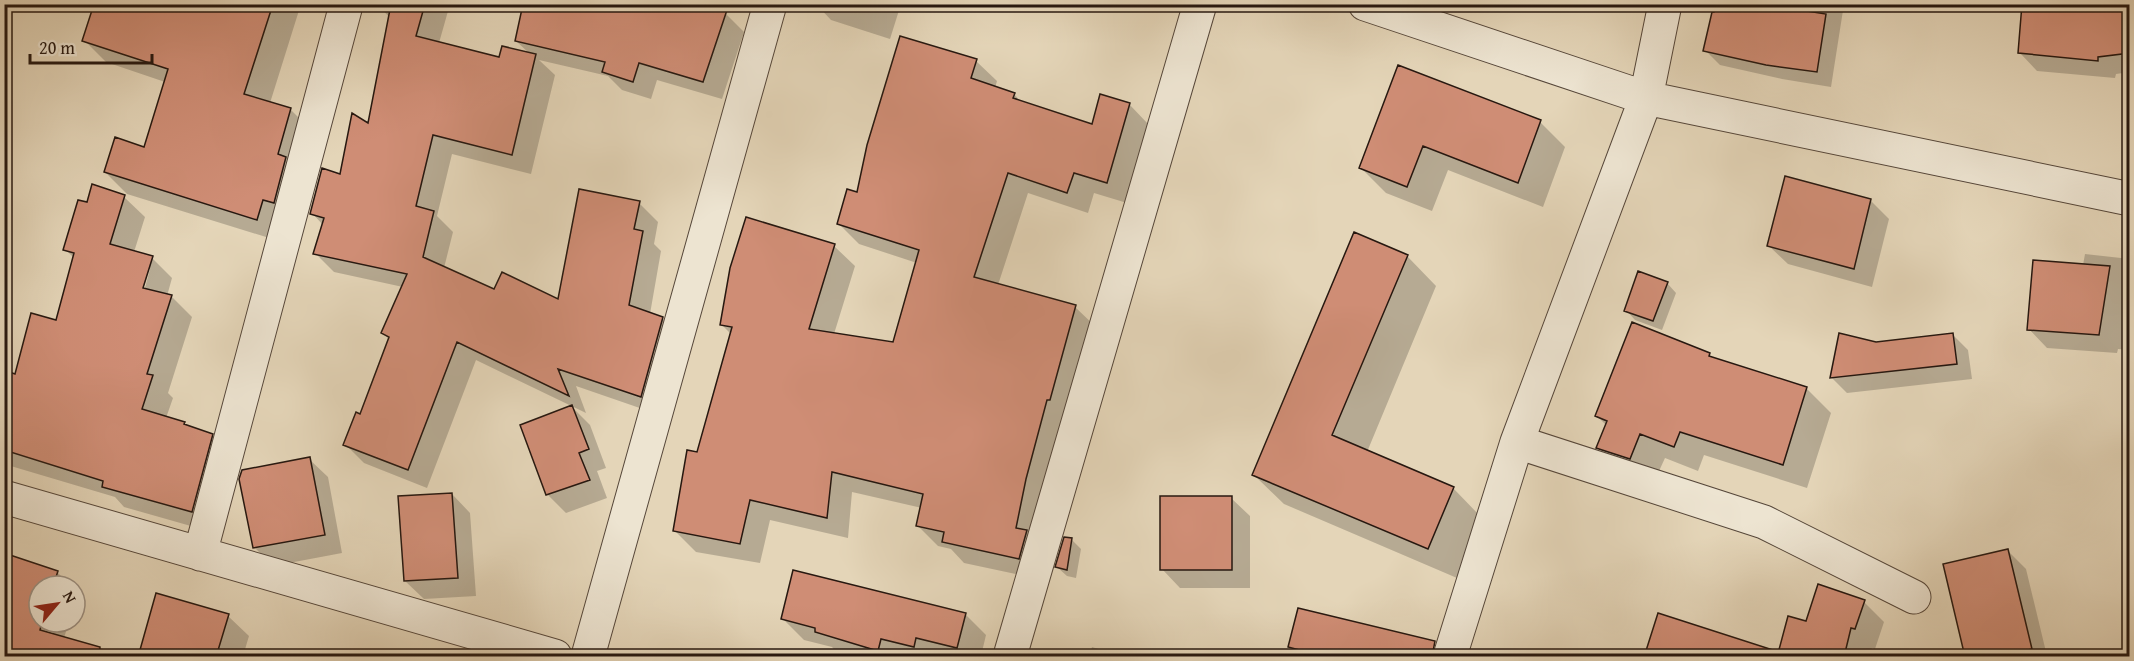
<svg xmlns="http://www.w3.org/2000/svg" width="2134" height="661" viewBox="0 0 2134 661" font-family="'Gentium Book Plus',serif">
	<style>
		.shadow { fill: #0003; fill-rule: evenodd }
		.building { fill: #cf8d75; stroke: #271810; stroke-width: 1.5 }
		.lines { fill: none; stroke-linecap: round; stroke-linejoin: round }
		.minor-casing { stroke: #56473a; stroke-width: 35 }
		.minor { stroke: #ede4d1; stroke-width: 33 }
	</style>
	<rect width="100%" height="100%" fill="#e4d5b8"/>
	<filter id="stains"><feTurbulence type="fractalNoise" baseFrequency=".00333" numOctaves="4"/><feColorMatrix values="0 0 0 0 .2 0 0 0 0 .09 0 0 0 0 .02 0 0 0 .5 -.17"/></filter>
	<radialGradient id="worn" r=".72"><stop offset=".6" stop-color="#630" stop-opacity="0"/><stop offset="1" stop-color="#630" stop-opacity=".3"/></radialGradient>
	<!-- shadow -->
	<path class="shadow" d="M95 4H301L270 103 290 109 312 131 279 241 127 194 105 172 145 149 165 82 106 62 84 40Z
		M377 4H450L439 43 500 59 530 54 516 41 719 12 726 14 744 32 722 99 657 80 651 99 622 90 608 76 539 60 555 75 531 174 452 154 437 216 453 232 444 268 494 291 559 301 639 203 658 222 654 244 661 251 650 314 662 318 682 337 660 415 576 386 586 413 476 360 427 488 364 463 345 444 361 416 390 340 383 333 403 287 334 272 315 253 323 225 312 213 341 176 369 125 390 18Z
		M816 4H901L890 39 831 20Z
		M1537 4H1549L1548 8Z
		M1717 4H1844L1831 87 1782 79 1720 65 1705 50Z
		M2130 4V72L2116 74 2115 78 2037 71 2020 53Z
		M976 61 997 81 995 88 1014 94 1022 103 1093 126 1129 104 1149 125 1127 203 1094 193 1088 213 1028 193 998 285 1075 307 1096 327 1039 579 964 563 951 549 938 546 918 526 922 508 852 492 848 538 770 520 760 563 696 552 675 531 732 335 721 324 834 246 855 266 834 334 894 344 917 263 859 244 838 223 858 194Z
		M1398 67 1540 122 1565 147 1543 207 1448 170 1432 211 1386 193 1361 168Z
		M124 197 145 217 134 252 152 258 172 278 167 296 172 297 192 317 168 393 173 398 166 418 212 435 233 456 212 532 124 507 115 497 4 464V372L17 376 57 322 74 258 65 249 88 204ZM147 269H150L143 295H140Z
		M1870 200 1889 219 1872 287 1788 264 1769 246Z
		M2085 254 2130 259V350L2118 349 2117 353 2047 348 2029 329 2083 265Z
		M1407 256 1436 286 1367 452 1453 488 1482 518 1457 578 1284 504 1254 475Z
		M1667 283 1676 293 1662 330 1635 320 1626 310Z
		M1953 335 1968 350 1972 379 1847 393 1832 378 1876 343Z
		M1709 355 1713 359 1806 388 1831 413 1807 488 1704 455 1698 471 1665 458 1654 482 1622 472 1598 448 1607 426 1597 416Z
		M572 407 590 425 606 468 597 471 607 498 566 513 548 495 521 426Z
		M309 459 328 477 342 553 273 566 255 548 241 479Z
		M452 494 470 513 476 596 424 599 405 581Z
		M1231 498 1250 516V588H1180L1162 569Z
		M1072 540 1081 549 1076 578 1067 576 1057 567Z
		M2007 550 2026 569 2047 656H1967Z
		M57 572 71 586H39V622H69L64 638 129 656H4V579Z
		M75 590 78 593 75 603Z
		M1864 602 1884 622 1875 649 1872 648 1869 656H1646L1659 614 1779 653 1807 623Z
		M965 614 986 635 981 656H851L837 653 832 647 804 640 783 619Z
		M228 616 249 636 243 656H140Z
		M1092 647 1120 656H1089Z
		M1290 647 1393 656H1300Z"/>
	<!-- building -->
	<path class="building" d="M94 4H273L244 94 291 108 278 154 286 157 274 203 263 200 257 220 104 172 115 137 144 147 168 69 82 41Z
		M391 4H425L416 36 499 57 502 46 536 54 512 155 433 135 416 206 434 211 423 257 494 289 502 272 558 299 579 189 640 201 634 229 643 231 629 305 663 317 641 397 558 369 569 396 457 342 408 470 343 445 356 412 360 414 389 337 381 333 407 274 313 254 324 218 310 214 322 168 340 174 352 113 368 123Z
		M523 4H729L703 82 639 63 633 82 602 72 605 62 515 41Z
		M1716 4H1763L1826 14 1817 72 1766 65 1703 51 1712 12H1714Z
		M2022 4H2130V53L2098 57V61L2018 53Z
		M900 36 977 59 971 78 1015 93 1013 98 1092 124 1100 94 1130 103 1107 183 1074 173 1067 193 1008 173 974 277 1076 305 1050 400H1047L1026 479 1016 528 1027 530 1019 559 942 542 944 532 916 526 923 494 832 472 827 518 750 500 740 544 673 531 687 450 697 452 732 327 720 325 730 268 746 217 835 244 809 329 893 342 919 250 837 224 847 189 857 192 867 145Z
		M1398 65 1541 120 1518 183 1423 146 1407 187 1359 168Z
		M1785 176 1871 199 1854 269 1767 246Z
		M92 184 125 195 110 244 153 256 143 288 172 295 147 374 153 375 142 409 185 422 184 424 213 434 192 512 102 487 103 481 4 450V370L15 374 31 313 56 320 74 253 63 250 78 200 87 202Z
		M1354 232 1408 255 1332 435 1454 487 1428 549 1252 475Z
		M2033 260 2110 266 2099 335 2027 330Z
		M1638 271 1668 282 1653 321 1624 311Z
		M1632 322 1710 353 1709 356 1807 387 1783 465 1680 432 1674 447 1640 434 1630 459 1596 448 1607 421 1595 416Z
		M1839 333 1876 342 1953 333 1957 364 1830 378Z
		M572 405 589 449 579 453 590 480 546 495 520 425Z
		M310 457 325 535 253 548 239 479 242 470Z
		M452 493 458 578 404 581 398 496Z
		M1160 496H1232V570H1160Z
		M1064 537 1072 538 1067 570 1055 567Z
		M2008 549 2032 649 1998 657H1965L1943 564Z
		M10 555 58 571 53 586H39V622H42L40 630 100 647 99 657H4V574Z
		M793 570 966 613 957 648 916 638 914 647 881 639 878 651 815 632V628L781 619Z
		M1818 584 1865 600 1855 629 1851 628 1844 657H1777L1788 616 1806 621Z
		M156 593 229 614 216 657H138Z
		M1298 608 1435 641 1432 657H1326L1288 647Z
		M1658 613 1773 650 1772 657H1644Z"/>
	<g class="lines">
		<defs>
			<path id="minor" d="M1365 4 1646 98 2130 199
				M1517 442 1764 522 1914 597
				M4 497 555 656
				M200 554 345 9
				M588 656 770 4
				M1010 656 1200 4
				M1450 656 1517 442 1646 98 1665 4"/>
		</defs>
		<!-- minor casing -->
		<use href="#minor" class="minor-casing"/>
		<!-- minor -->
		<use href="#minor" class="minor"/>
	</g>
	<!-- margin -->
	<rect width="2134" height="661" fill="none" stroke="#e4d5b8" stroke-width="24"/>
	<rect x="6" y="6" width="2122" height="649" fill="none" stroke="#271810" stroke-width="3"/>
	<rect x="12" y="12" width="2110" height="637" fill="none" stroke="#271810" stroke-width="1.5"/>
	<!-- north arrow -->
	<g transform="translate(57 604) rotate(61)"><circle r="28" fill="#ede4d1" stroke="#9e9284" stroke-width="1.5"/>
	<path d="M0-4.5L10 22L0 15L-10 22Z" fill="#8f2418"/>
	<text y="-9" font-size="16" font-weight="bold" text-anchor="middle" fill="#271810">N</text>
	</g>
	<!-- scale -->
	<path d="M30 54v9h122v-9" fill="none" stroke="#271810" stroke-width="3"/>
	<text x="39" y="54" font-size="18" fill="#271810" stroke="#ede4d1" stroke-width="4.5" paint-order="stroke">20 m</text>
	<rect width="100%" height="100%" filter="url(#stains)"/>
	<rect width="100%" height="100%" fill="url(#worn)"/>
</svg>
